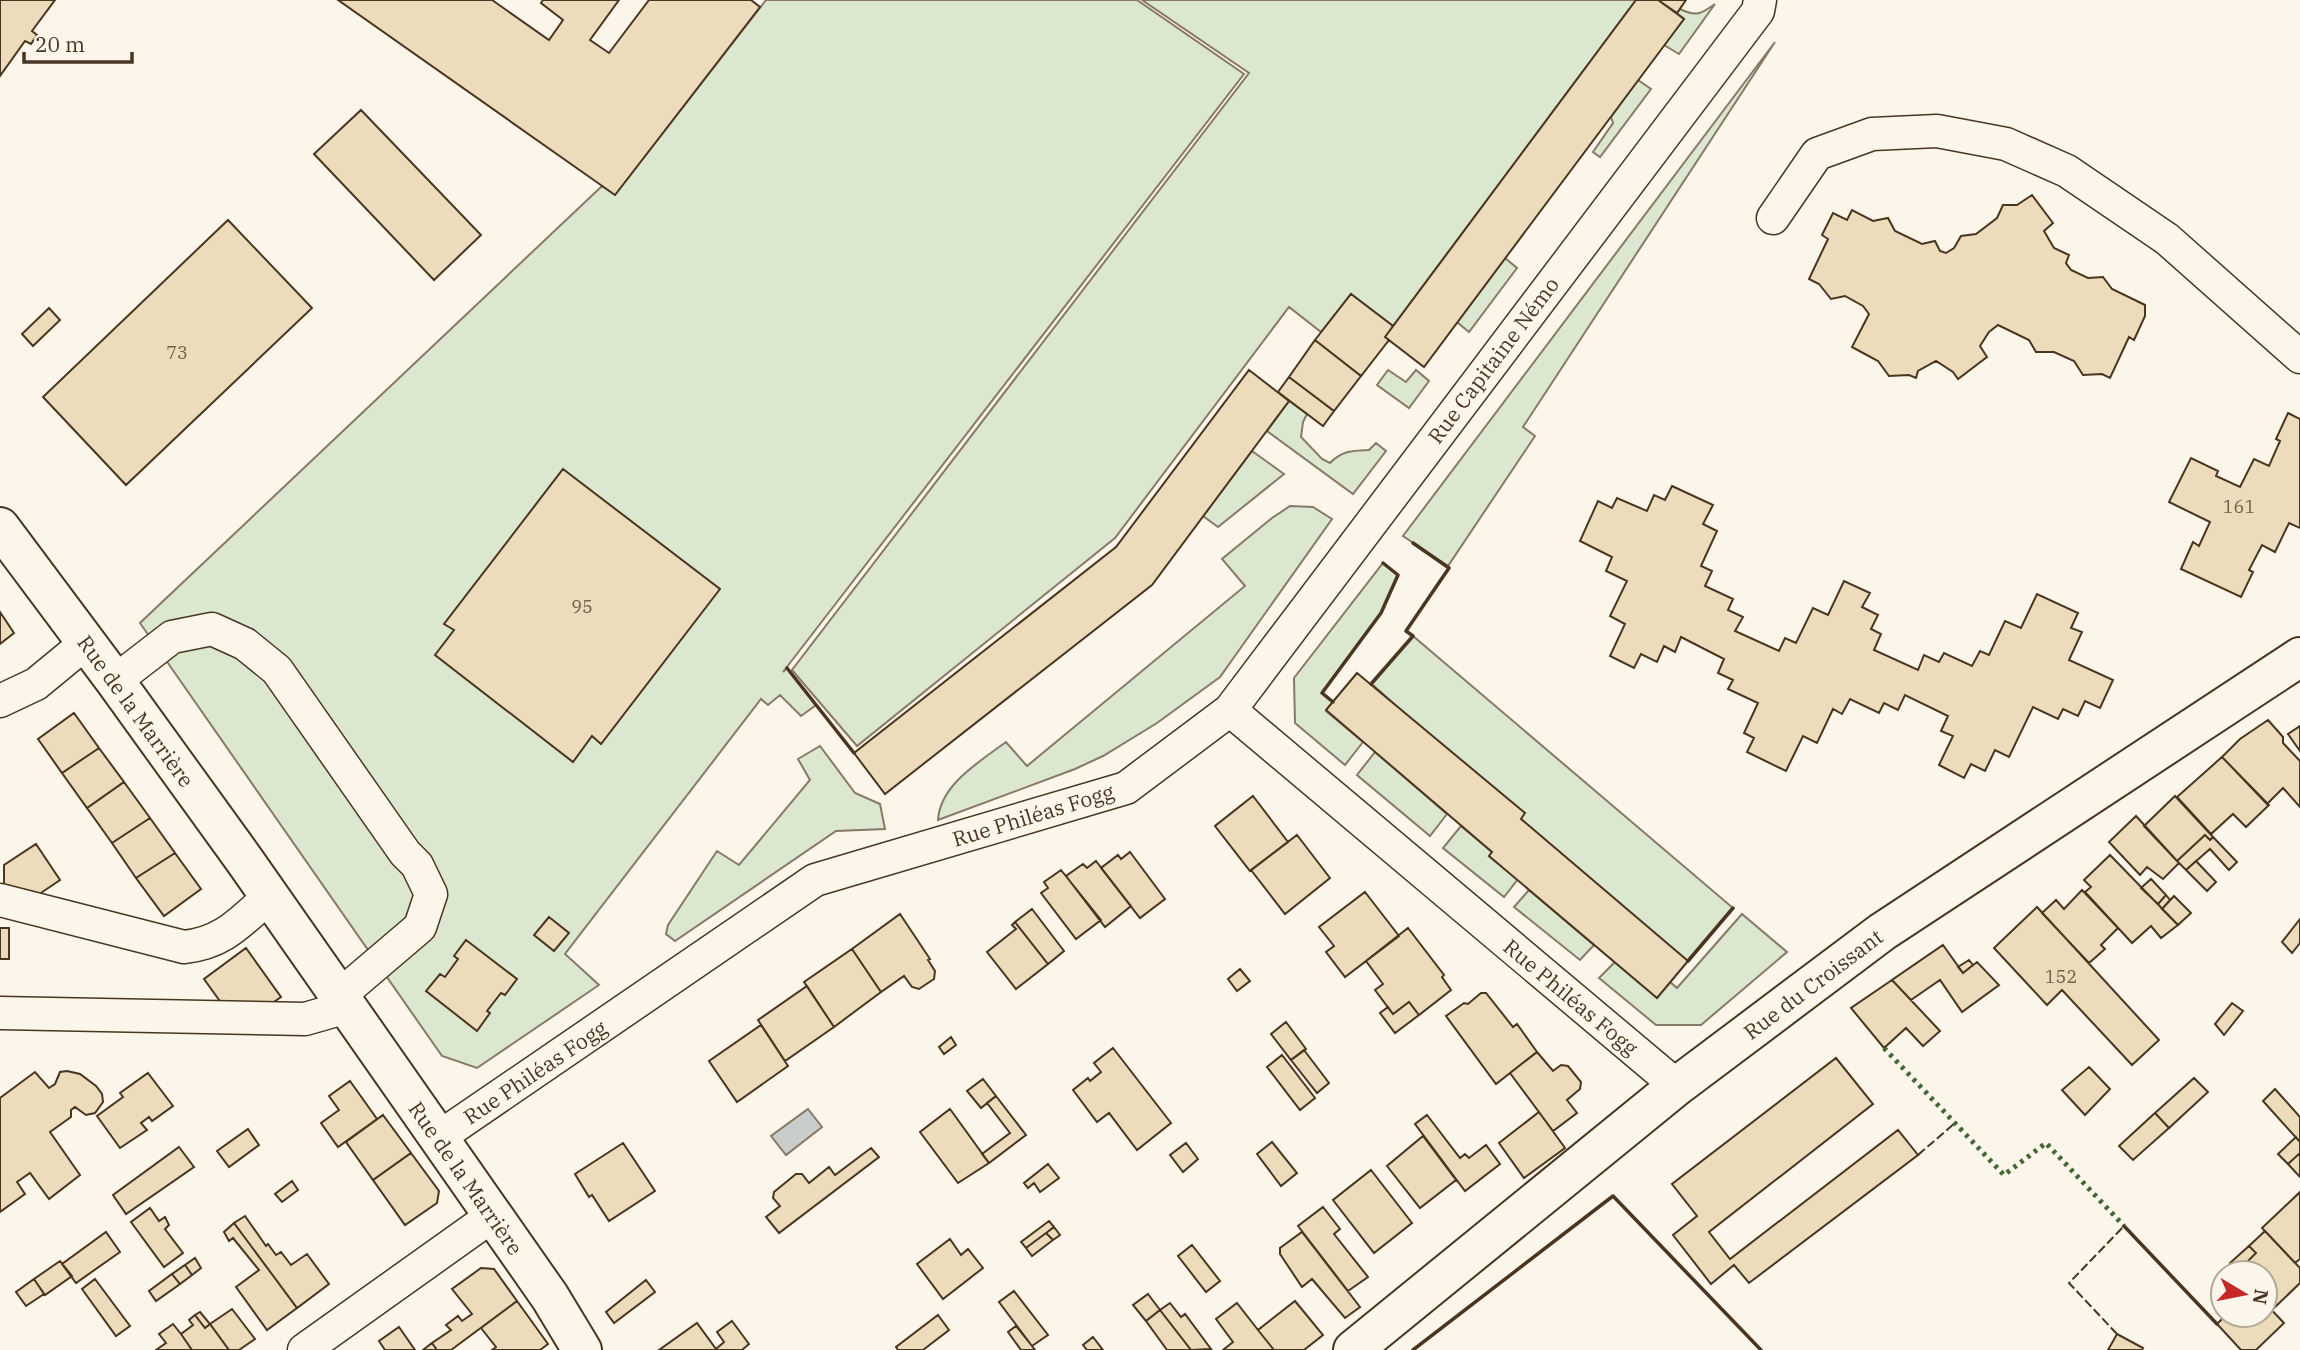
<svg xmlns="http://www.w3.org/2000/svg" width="2300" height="1350" viewBox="0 0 2300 1350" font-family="'IBM Plex Serif',serif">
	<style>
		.green { fill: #dce7d0; stroke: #887966; stroke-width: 2 }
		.water { fill: #c9cecd; stroke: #887966; stroke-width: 2 }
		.building { fill: #ecdcbc; stroke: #4a3520; stroke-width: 2 }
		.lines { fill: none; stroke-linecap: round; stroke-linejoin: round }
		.minor-casing { stroke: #4a3520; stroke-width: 35 }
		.tertiary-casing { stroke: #4a3520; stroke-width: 42 }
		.minor { stroke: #fbf6e9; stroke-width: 32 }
		.tertiary { stroke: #fbf6e9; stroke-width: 38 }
		.hedge { stroke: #436837; stroke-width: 5; stroke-dasharray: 3.5 5; stroke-linecap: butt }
		.fence { stroke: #4a3520; stroke-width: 2; stroke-dasharray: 9 3.5; stroke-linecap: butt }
		.wall { stroke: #4a3520; stroke-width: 3.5 }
		.labels { text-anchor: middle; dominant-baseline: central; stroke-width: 5; stroke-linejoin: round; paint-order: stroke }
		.number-label { font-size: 18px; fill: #725f47 }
		.street-label { font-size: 21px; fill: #4a3520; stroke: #fbf6e9 }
	</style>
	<rect width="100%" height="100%" fill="#fbf6e9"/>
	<!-- green -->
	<path class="green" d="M766 0H1137L1244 74 783 672 787 668 816 705 801 716 780 695 768 705 761 699 565 954 599 985 477 1068 442 1056 140 623 602 186 615 195Z
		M1142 0H1636L1393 326 1351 294 1321 332 1289 307 1115 538 857 746 792 670 1249 73Z
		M1715 4 1679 54 1664 45 1684 19 1677 13 1680 9C1696 17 1701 14 1715 4Z
		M1775 42 1523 427 1535 436 1448 566 1403 536Z
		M1638 80 1651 89 1600 157 1593 152 1613 123 1611 117Z
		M1505 258 1517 268 1469 332 1457 322Z
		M1388 370 1406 382 1416 370 1429 381 1409 408 1377 385Z
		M1289 401 1307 414 1303 422 1301 437 1322 459 1330 463C1343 450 1352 451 1369 450L1376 443 1386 451 1353 494 1267 431Z
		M1252 451 1284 474 1218 527 1203 516Z
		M1290 506 1313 507 1332 519 1220 677 1157 723 1103 756 1075 769 938 820C940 785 979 762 1006 742L1027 766 1245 586 1222 559 1272 518Z
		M1383 563 1398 575 1381 613 1322 692 1333 702 1326 711 1363 742 1345 765 1295 723 1294 678Z
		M1413 636 1733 908 1688 961 1521 819 1372 684Z
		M820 746 855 793 880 804 885 829 836 831 675 941 666 934 668 925 717 851 739 865 810 780 798 759Z
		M1375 752 1447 814 1430 836 1357 775Z
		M1461 826 1492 852 1489 856 1518 879 1504 897 1443 848Z
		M1529 890 1594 945 1580 960 1514 907Z
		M1742 914 1787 952 1701 1025H1656L1599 978 1615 962 1670 982 1677 988Z"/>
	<!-- water -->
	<path class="water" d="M808 1109 822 1127 786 1155 771 1136Z"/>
	<!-- building -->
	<path class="building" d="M0 0H55L32 31 37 35 31 44 25 41 0 76Z
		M338 0H492L549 40 563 20 541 3 543 0H619L590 40 609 53 649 0H751L760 7 615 195Z
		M1636 0H1658L1684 19 1424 367 1385 337Z
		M1658 0H1686L1677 13Z
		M361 110 481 235 434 280 314 154Z
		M2032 195 2053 223 2044 231 2054 248 2069 255 2066 263 2071 270 2088 278 2103 277 2112 289 2145 305V316L2134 340 2129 337 2110 378 2102 374 2083 375 2074 361 2054 352H2036L2029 340 1998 325 1989 332 1980 346 1987 357 1958 379 1953 372 1936 361 1918 371 1916 378 1909 375 1889 376 1878 361 1852 347 1869 314 1863 306 1845 296 1831 299 1819 284 1809 279 1828 239 1822 235 1833 213 1847 220 1852 210 1873 221 1888 218 1895 231 1922 244 1935 241 1940 251 1946 253 1954 248 1961 236 1976 234 1997 218 2003 205H2017Z
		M228 220 312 308 126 485 43 397Z
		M1351 294 1393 326 1385 337 1389 340 1361 376 1315 340Z
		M49 308 60 320 33 346 22 334Z
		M1315 340 1361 376 1334 411 1289 377Z
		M1249 370 1289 401 1152 585 885 794 854 753 1116 547Z
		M1289 377 1334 411 1323 426 1278 392Z
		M2288 413 2300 419V528L2289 523 2275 552 2262 545 2249 570 2253 572 2241 597 2181 569 2193 542 2199 546 2210 522 2169 502 2191 458 2218 471 2216 476 2240 487 2254 459 2269 466 2280 441 2276 439Z
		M563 469 720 589 601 744 592 736 573 762 435 655 454 630 444 624Z
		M1672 486 1713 505 1703 524 1717 531 1701 566 1712 571 1705 586 1733 599 1728 610 1743 617 1735 631 1779 651 1785 638 1796 643 1813 608 1828 615 1844 581 1870 593 1862 607 1878 615 1871 629 1881 634 1874 650 1918 670 1924 655 1939 662 1944 653 1972 666 1980 651 1989 655 2005 621 2021 628 2037 594 2078 613 2071 628 2082 632 2069 660 2113 680 2100 708 2085 701 2078 716 2063 709 2058 719 2033 707 2009 757 1995 750 1985 771 1971 764 1964 778 1939 765 1953 736 1941 731 1948 716 1905 695 1898 710 1884 703 1879 713 1850 699 1842 714 1833 709 1817 743 1803 736 1786 771 1747 752 1754 738 1744 733 1758 703 1728 689 1733 680 1718 673 1724 659 1681 637 1675 652 1664 646 1657 662 1641 654 1634 668 1610 656 1625 624 1610 616 1627 581 1606 571 1612 557 1580 541 1598 501 1612 508 1617 498 1647 511 1654 495 1665 500Z
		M0 612 14 633 0 644Z
		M1357 673 1525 813 1521 819 1688 961 1657 998 1489 856 1492 852 1326 710Z
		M74 713 99 748 62 773 38 739Z
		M2268 720 2283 737V743L2300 761V807L2283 788 2267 804 2222 757 2240 739Z
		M2300 726V751L2288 734Z
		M99 748 124 782 87 808 62 773Z
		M2222 757 2269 805 2246 827 2233 814 2211 834 2177 797Z
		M124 782 150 818 112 843 87 808Z
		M1253 796 1288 842 1250 871 1215 826Z
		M2175 796 2213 837 2210 840 2205 835 2177 861 2144 826Z
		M2136 816 2179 863 2163 879 2147 867 2140 875 2109 842Z
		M150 818 175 853 136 878 112 843Z
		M1297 835 1330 878 1285 914 1251 870Z
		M2205 835 2210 840 2213 837 2237 862 2229 870 2210 849 2186 870 2177 861Z
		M36 844 60 880 35 897 4 887V865Z
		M1130 852 1165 899 1140 918 1101 868 1118 855 1121 859Z
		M175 853 201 889 164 916 136 878Z
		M2110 855 2178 925 2161 938 2151 926 2132 943 2085 892 2091 887 2084 880Z
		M1096 861 1131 906 1105 927 1066 876 1083 864 1087 868Z
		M2196 861 2216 882 2207 891 2186 870Z
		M1061 870 1101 920 1076 939 1041 893 1048 888 1044 882Z
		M2151 879 2166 895 2158 904 2141 888Z
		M2082 890 2118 928 2101 945 2105 949 2089 963 2042 913 2056 900 2064 909Z
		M1365 892 1399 936 1345 977 1326 952 1334 946 1319 927Z
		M2166 895 2170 900 2162 909 2158 904Z
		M2174 896 2191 913 2178 925 2162 909Z
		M2037 907 2159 1040 2132 1065 2062 990 2047 1005 1994 948Z
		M1032 909 1064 951 1048 964 1015 922Z
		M900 914 930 959 928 960 935 971 934 979 919 989 912 987 904 976 881 992 852 949Z
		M549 917 569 933 554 951 534 935Z
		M2300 919V943L2292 953 2282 942Z
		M1015 922 1048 964 1016 989 987 952 1016 929 1012 925Z
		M0 928H9V959H0Z
		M1408 928 1444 975 1442 977 1451 990 1419 1015 1409 1002 1393 1014 1375 990 1383 984 1366 961Z
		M466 940 517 979 505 995 501 993 487 1011 490 1013 477 1031 426 991 440 974 445 977 458 959 454 956Z
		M1943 945 1963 973 1977 962 1999 985 1962 1012 1940 980 1911 1000 1892 980Z
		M246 948 281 997 261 1011H227L204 979Z
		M852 949 881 992 834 1027 804 982Z
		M1969 960 1973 965 1963 973 1958 967Z
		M1240 969 1250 981 1237 991 1228 979Z
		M1892 980 1940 1031 1923 1046 1906 1028 1884 1048 1851 1008Z
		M807 986 834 1027 785 1061 758 1020Z
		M1481 993H1486L1513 1027 1517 1024 1537 1052 1496 1084 1446 1016 1464 1003 1468 1004Z
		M1409 1002 1419 1015 1395 1033 1380 1013 1388 1007 1393 1014Z
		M2232 1003 2243 1011 2224 1035 2215 1024Z
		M1286 1022 1306 1049 1291 1060 1271 1034Z
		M761 1025 788 1066 737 1102 709 1061Z
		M951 1037 956 1045 944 1054 939 1047Z
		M1113 1048 1171 1123 1137 1150 1109 1113 1097 1122 1073 1090 1088 1078 1090 1081 1101 1072 1094 1063Z
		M1304 1050 1329 1083 1317 1093 1291 1060Z
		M1537 1052 1553 1071 1561 1065 1568 1066 1581 1082 1580 1089 1567 1100 1577 1113 1553 1131 1510 1073Z
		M1282 1055 1315 1098 1300 1110 1267 1067Z
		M1836 1058 1873 1104 1709 1232 1730 1259 1898 1130 1918 1155 1749 1283 1734 1265 1711 1284 1673 1235 1697 1216 1672 1184Z
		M2089 1067 2110 1089 2085 1115 2062 1090Z
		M67 1071 80 1074 96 1086 102 1094 103 1102 95 1113 86 1115 75 1107 71 1110V1117L50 1132 80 1175 49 1199 30 1173 17 1182 25 1194 0 1212V1098L35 1072 49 1088 55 1084 60 1072Z
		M148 1073 173 1106 152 1121 149 1117 141 1123 147 1130 120 1148 97 1116 123 1097 120 1093Z
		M2194 1078 2208 1092 2169 1128 2155 1113Z
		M983 1079 996 1096 981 1108 967 1091Z
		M350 1081 377 1119 338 1147 321 1123 339 1110 329 1096Z
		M2275 1089 2300 1117V1142L2263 1101Z
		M996 1096 1026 1135 989 1163 982 1154 1010 1133 987 1103Z
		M950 1109 989 1163 958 1183 920 1132Z
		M1539 1112 1565 1148 1524 1178 1499 1143Z
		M2155 1113 2169 1128 2133 1160 2119 1146Z
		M383 1115 411 1153 373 1180 346 1142Z
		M1427 1115 1460 1158 1465 1154 1469 1158 1486 1145 1500 1164 1465 1191 1415 1124Z
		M248 1129 259 1145 229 1167 217 1151Z
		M1423 1136 1456 1180 1420 1208 1387 1166Z
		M2296 1137 2300 1142V1153L2288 1164 2278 1154Z
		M1272 1142 1297 1173 1281 1186 1257 1154Z
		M623 1143 655 1191 609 1221 592 1195 589 1197 575 1174Z
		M1186 1143 1198 1159 1183 1172 1170 1155Z
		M179 1147 194 1167 126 1214 113 1195Z
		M871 1148 879 1157 779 1233 766 1217 780 1206 773 1198 774 1192 796 1174H802L809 1183 829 1167 835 1175Z
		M411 1153 439 1191 437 1203 405 1225 373 1180Z
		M2300 1153V1177L2288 1164Z
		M1048 1164 1059 1178 1040 1192 1034 1183 1028 1188 1024 1183Z
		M1371 1170 1412 1223 1374 1253 1333 1200Z
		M292 1181 298 1190 282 1202 275 1194Z
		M2300 1192V1259L2295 1263 2262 1228Z
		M1323 1207 1340 1229 1334 1234 1368 1277 1348 1291 1298 1226Z
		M150 1208 159 1221 165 1217 169 1225 165 1229 183 1253 164 1267 131 1222Z
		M245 1216 266 1246 268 1244 276 1255 281 1252 291 1265 307 1254 329 1284 297 1308 234 1223Z
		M1049 1221 1054 1227 1026 1248 1021 1242Z
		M234 1223 297 1308 267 1330 236 1287 259 1270 233 1238 229 1241 224 1232Z
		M1054 1227 1060 1235 1053 1240 1046 1233Z
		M2265 1231 2300 1268V1283L2272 1310 2265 1303V1273H2240L2238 1271 2256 1253 2249 1246Z
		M106 1232 120 1252 76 1283 62 1264Z
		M1302 1232 1360 1307 1345 1318 1312 1279 1302 1287 1280 1254V1248Z
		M1046 1233 1053 1240 1032 1256 1026 1248Z
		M950 1239 961 1255 968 1249 983 1268 943 1299 917 1264Z
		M1192 1245 1220 1281 1206 1292 1178 1256Z
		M2249 1246 2256 1253 2238 1271 2230 1263Z
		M195 1258 201 1268 192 1275 185 1265Z
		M60 1261 72 1276 45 1295 34 1279Z
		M185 1265 192 1275 180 1284 172 1274Z
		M481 1268 494 1269 517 1301 451 1350H437L432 1343 451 1330 446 1325 458 1316 462 1321 472 1314 452 1289Z
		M172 1274 180 1284 156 1301 149 1291Z
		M34 1279 44 1294 26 1306 16 1292Z
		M95 1279 130 1326 116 1336 82 1289Z
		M646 1280 655 1292 614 1323 606 1312Z
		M1014 1291 1048 1335 1032 1346 999 1302Z
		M1148 1294 1160 1310 1146 1321 1133 1305Z
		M517 1301 548 1344 540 1350H492L496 1347 481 1328Z
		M1295 1301 1323 1335 1304 1350H1274L1258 1330Z
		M1170 1303 1181 1317 1185 1314 1211 1349 1191 1350 1160 1310Z
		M1237 1303 1258 1330 1274 1350H1223L1233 1342 1216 1319Z
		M2265 1303 2284 1323 2256 1350H2241L2217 1324 2226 1315H2265Z
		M232 1309 255 1339 239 1350H229L210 1324Z
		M1160 1310 1191 1350H1167L1146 1321Z
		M200 1312 210 1324 205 1328 195 1315Z
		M195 1315 205 1328 210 1324 229 1350H192L181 1334 193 1325 189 1320Z
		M938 1315 949 1330 923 1350H898L896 1347Z
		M732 1321 749 1344 742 1350H659L697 1323 716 1349 724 1342 717 1332Z
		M173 1324 181 1334 192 1350H156L166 1343 159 1334Z
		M1016 1326 1032 1346 1035 1350H1021L1008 1332Z
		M399 1327 415 1350H385L379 1341Z
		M2117 1334 2143 1348 2142 1350H2108Z
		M1093 1337 1103 1350H1087L1083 1345Z
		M432 1343 437 1350H423Z"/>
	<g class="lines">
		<defs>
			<path id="minor" d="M1773 218 1817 154 1872 134 1937 131 2006 144 2067 171 2167 239 2300 357
				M115 681 172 637 212 629 245 644 277 670 405 853 417 865 431 894 420 927 339 996
				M0 701 36 684 87 642
				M1230 710 1758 11 1760 0
				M0 900 184 947C224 943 241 921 270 896
				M0 1013 305 1019 347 1007
				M438 1138 815 880 1126 788 1230 710 1677 1086
				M304 1350 492 1216"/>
			<path id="tertiary" d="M0 527 115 681 245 861 550 1297 582 1350
				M1353 1350 1677 1086 1882 932 2300 657"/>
		</defs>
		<!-- minor casing -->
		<use href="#minor" class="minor-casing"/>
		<!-- tertiary casing -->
		<use href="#tertiary" class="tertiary-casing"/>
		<!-- minor -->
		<use href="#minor" class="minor"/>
		<!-- tertiary -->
		<use href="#tertiary" class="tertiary"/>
		<!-- hedge -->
		<path class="hedge" d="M1884 1048 2004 1175 2046 1143 2124 1226"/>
		<!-- fence -->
		<path class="fence" d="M1918 1155 1955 1123
			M2117 1334 2069 1283 2124 1226"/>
		<!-- wall -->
		<path class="wall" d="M787 668 854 753
			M1371 684 1413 636 1406 631 1449 568 1413 543
			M1333 702 1322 693 1381 613 1398 575 1383 563
			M1688 961 1733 908
			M2124 1226 2217 1324
			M1413 1350 1613 1196 1761 1350"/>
	</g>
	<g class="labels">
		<!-- number labels -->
		<g class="number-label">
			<text x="177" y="352">73</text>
			<text x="2239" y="506">161</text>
			<text x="582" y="606">95</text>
			<text x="2061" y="976">152</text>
		</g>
		<!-- street labels -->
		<g class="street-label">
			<text transform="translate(1493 360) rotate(-53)">Rue Capitaine Némo</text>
			<text transform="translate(136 711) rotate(54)">Rue de la Marrière</text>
			<text transform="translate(1033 815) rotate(-17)">Rue Philéas Fogg</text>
			<text transform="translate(1813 984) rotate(-37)">Rue du Croissant</text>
			<text transform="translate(1571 997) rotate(40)">Rue Philéas Fogg</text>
			<text transform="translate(535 1072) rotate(-34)">Rue Philéas Fogg</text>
			<text transform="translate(466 1178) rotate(55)">Rue de la Marrière</text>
		</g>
	</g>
	<!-- north arrow -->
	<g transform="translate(2244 1294) rotate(100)"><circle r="33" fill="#fbf6e9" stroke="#b4a999" stroke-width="2"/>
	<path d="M0-5L12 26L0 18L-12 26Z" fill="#c62828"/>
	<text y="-10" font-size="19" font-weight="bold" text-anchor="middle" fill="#4a3520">N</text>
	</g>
	<!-- scale -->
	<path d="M24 52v10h108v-10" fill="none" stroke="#4a3520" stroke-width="3.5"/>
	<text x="35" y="52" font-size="21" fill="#4a3520" stroke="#fbf6e9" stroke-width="5" paint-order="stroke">20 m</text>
</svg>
